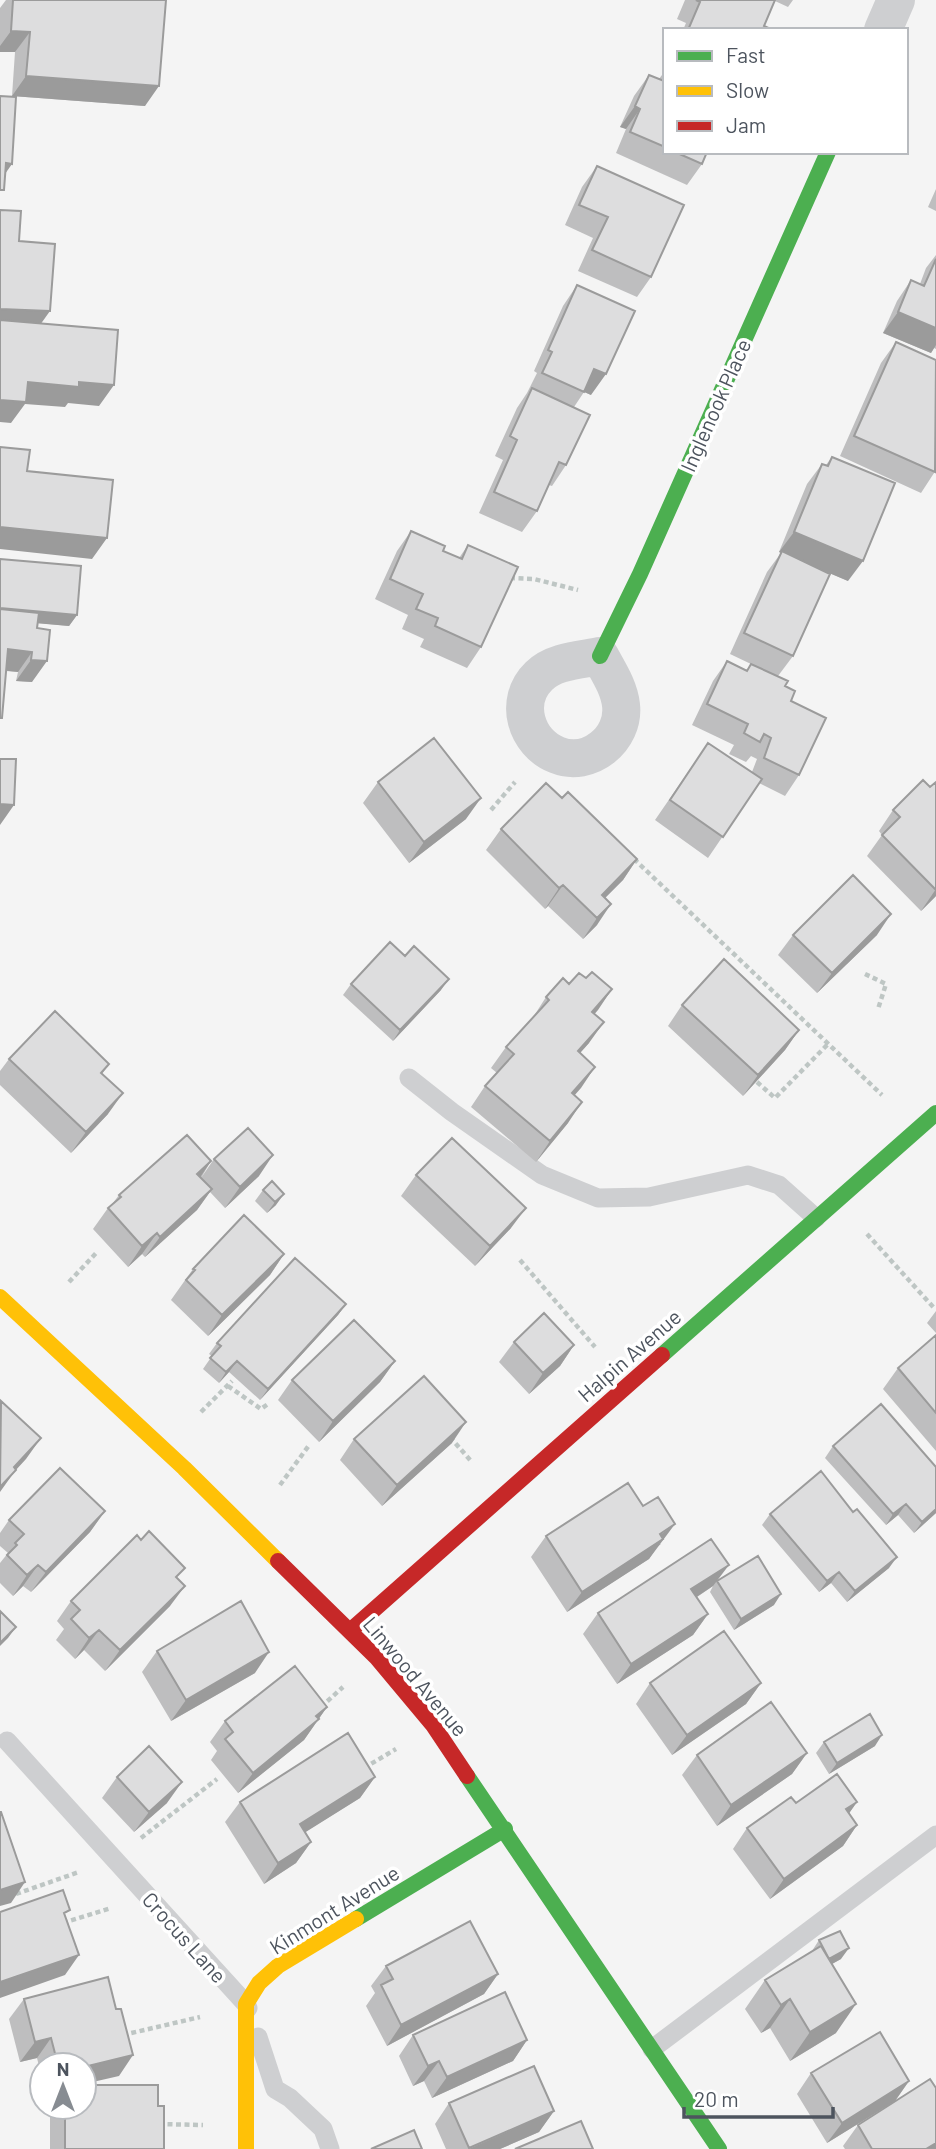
<svg xmlns="http://www.w3.org/2000/svg" width="936" height="2149" viewBox="0 0 936 2149" font-family="Barlow,sans-serif">
	<style>
		.lines { fill: none; stroke-linecap: round; stroke-linejoin: round }
		.path { stroke: #bec6c4; stroke-width: 4.5; stroke-dasharray: 5 3.5; stroke-linecap: butt }
		.lane { stroke: #cecfd1; stroke-width: 19 }
		.street { stroke: #cecfd1; stroke-width: 38 }
		.fast { stroke: #4caf50; stroke-width: 16 }
		.slow { stroke: #ffc107; stroke-width: 16 }
		.jam { stroke: #c62828; stroke-width: 16 }
		.wall { fill: #bebebf }
		.shaded-wall { fill: #9b9b9b }
		.building { fill: #ddddde; stroke: #9b9b9b; stroke-width: 2 }
		.labels { text-anchor: middle; dominant-baseline: central; stroke-width: 7; stroke-linejoin: round; paint-order: stroke }
		.street-label { font-size: 21px; fill: #4d545e; stroke: #fff }
	</style>
	<rect width="100%" height="100%" fill="#f4f4f4"/>
	<g class="lines">
		<!-- path -->
		<path class="path" d="M510 578 534 579 578 590
			M491 810 515 782
			M634 859 882 1095
			M865 974 886 984 878 1009
			M757 1082 775 1098 828 1044
			M867 1234 935 1309
			M520 1260 595 1347
			M69 1282 98 1251
			M228 1386 261 1409 268 1404
			M201 1412 232 1381
			M450 1437 471 1461
			M280 1485 310 1444
			M321 1707 343 1687
			M364 1768 396 1749
			M141 1838 217 1779
			M16 1894 79 1872
			M63 1923 111 1908
			M123 2035 200 2017
			M159 2124 203 2125"/>
		<!-- lane -->
		<path class="lane" d="M409 1078 452 1112 542 1175 598 1198 649 1197 748 1175 779 1185 816 1218
			M7 1741 246 2004 248 2008
			M258 2037 275 2089 290 2098 323 2129 330 2149
			M652 2049 936 1835"/>
		<!-- street -->
		<path class="street" d="M883 30 896 0
			M600 656C608 671 619 687 621 705 625 739 589 768 557 755 526 743 513 701 539 676 554 661 580 660 600 656Z"/>
		<!-- fast -->
		<path class="fast" d="M600 656 640 574 828 152
			M662 1355 936 1113
			M467 1776 719 2149
			M356 1919 505 1829"/>
		<!-- slow -->
		<path class="slow" d="M0 1297 184 1468 278 1561
			M246 2149V2004L259 1983 278 1966 356 1919"/>
		<!-- jam -->
		<path class="jam" d="M278 1561 377 1658 433 1725 467 1776
			M351 1630 662 1355"/>
	</g>
	<!-- wall -->
	<path class="wall" d="M6 0H166L145 106 12 96 15 52H0V8Z
		M685 0H793L788 7 775 1 764 26 773 30H683L686 23 677 19Z
		M665 71V152H707L702 164 687 185 616 153 626 129 620 127 634 96 649 75 659 79Z
		M597 166 651 277 637 297 578 271 593 238 565 225 582 187Z
		M936 189V211L928 207Z
		M936 255V349L934 348 931 353 883 333 897 301 911 280 920 284 926 268Z
		M577 285 591 395 584 392 574 407 566 465 552 486 549 485 537 511 522 532 479 513 503 460 495 456 517 408 527 393 537 373 534 371 563 306Z
		M896 342 936 470 921 493 840 456 881 363Z
		M832 457 848 581 825 571 793 656 778 676 785 686 791 701 799 775 785 796 759 783 708 858 655 820 708 743 752 772 757 759 751 756 746 762 729 754 734 745 692 725 713 681 727 661 747 670 751 664 730 654 767 572 781 553 779 552 807 484 822 464 826 465Z
		M411 531 443 551 459 558 468 545 481 647 467 668 420 647 424 639 402 629 408 615 375 599 397 551Z
		M0 559 77 615 69 626 38 623 32 682 16 681 18 672 6 671Z
		M923 780 936 896 921 911 867 856 882 835 879 831 893 810Z
		M378 782 466 819 409 863 363 803Z
		M562 798 637 859 623 880 605 898 597 925 583 939 548 906 545 909 486 850 501 829Z
		M793 935H877L817 993 778 955Z
		M586 978 612 989 594 1014 589 1043 580 1053 595 1067 574 1095 568 1123 536 1162 471 1107 485 1086 497 1073 491 1068 506 1047 532 1019 546 997 569 984Z
		M351 984 441 990 393 1041 343 995Z
		M682 1005 799 1030 785 1050 743 1096 668 1026Z
		M9 1059 109 1064 102 1074 108 1114 71 1153 0 1085V1071Z
		M214 1159 259 1176 225 1208 210 1192 197 1210 145 1257 142 1254 128 1267 93 1229 108 1208 113 1203 119 1195 211 1161 201 1178Z
		M416 1175 511 1228 475 1266 401 1196Z
		M272 1181 276 1205 267 1213 255 1201 263 1190Z
		M284 1254 270 1275 208 1336 171 1300 193 1269Z
		M346 1304 338 1315 260 1400 229 1372 219 1383 203 1369 212 1356 209 1354 217 1343Z
		M936 1311V1333L927 1323Z
		M936 1335V1451L883 1389 898 1368Z
		M514 1342 574 1345 560 1366 529 1394 499 1362Z
		M395 1361 380 1382 319 1442 278 1400 292 1380Z
		M354 1439 452 1443 382 1506 340 1460Z
		M833 1446 936 1513 914 1533 898 1515 886 1525 825 1458Z
		M105 1511 90 1532 31 1592 23 1586 13 1596 0 1583V1563L8 1553 0 1546V1533L9 1520Z
		M770 1514 889 1568 847 1602 831 1583 819 1592 762 1525Z
		M546 1536 661 1544 657 1547 649 1559 567 1612 531 1557Z
		M141 1540 178 1579 170 1606 105 1671 84 1650 75 1659 56 1640 64 1629 57 1621 71 1601Z
		M718 1580 774 1605 734 1630 710 1592 713 1586 697 1597 708 1614 693 1635 617 1684 583 1634 598 1613Z
		M157 1651 255 1673 171 1721 142 1672Z
		M650 1683H761L746 1704 672 1755 636 1704Z
		M327 1707 304 1740 238 1793 211 1760 217 1751 210 1742 225 1721Z
		M824 1742 875 1746 829 1774 816 1753Z
		M807 1753 792 1774 717 1826 682 1775 697 1755Z
		M117 1777 167 1803 134 1832 102 1798Z
		M375 1777 360 1798 305 1832 311 1842 296 1863 264 1884 225 1822 240 1802Z
		M857 1802 849 1813 857 1825 843 1846 770 1899 733 1849 747 1828 796 1803Z
		M819 1940 841 1959 832 1964 836 2033 790 2061 770 2028 761 2033 745 2009 765 1980 812 1951Z
		M386 1966 498 1974 484 1994 387 2046 366 2006 375 1993 371 1986Z
		M24 1999 119 2076 84 2065H42V2078L37 2058 20 2062 9 2019Z
		M413 2035 527 2040 513 2061 432 2098 424 2081 413 2086 399 2056Z
		M811 2073 909 2081 895 2101 827 2143 797 2094Z
		M449 2103 554 2111 539 2132 500 2149H446L435 2124Z
		M158 2106 164 2149H50V2107Z
		M858 2125 936 2149H845L843 2146Z"/>
	<!-- shaded-wall -->
	<path class="shaded-wall" d="M11 31 30 32 15 52H0V46Z
		M26 76 159 86 145 106 12 96Z
		M635 106 640 109 626 129 620 127Z
		M6 163 12 164 0 181Z
		M0 309 50 311 35 332 0 330Z
		M898 312 936 328V345L931 353 883 333Z
		M594 369 606 374 591 395 580 390Z
		M28 382H79L114 385 99 406 68 403 65 407 25 404 11 423 0 422V400Z
		M0 527 107 538 92 559 0 549Z
		M794 532 863 561 848 581 779 552Z
		M0 608 77 615 69 626 0 620Z
		M8 649 32 652 18 672 0 670Z
		M31 660 47 661 32 682 16 681Z
		M481 798 466 819 409 863 424 842Z
		M0 804 14 805 0 825Z
		M637 859 623 880 591 912 602 895Z
		M563 885 548 906 545 909 559 888Z
		M936 889V896L921 911Z
		M611 904 597 925 583 939 597 918Z
		M891 914 877 935 817 993 832 973Z
		M449 979 441 990 393 1041 400 1030Z
		M612 989 598 1010 578 1033 592 1012Z
		M604 1022 589 1043 563 1072 578 1051Z
		M799 1030 785 1050 743 1096 758 1075Z
		M595 1067 581 1088 558 1114 572 1093Z
		M123 1093 108 1114 71 1153 86 1132Z
		M582 1102 568 1123 536 1162 550 1141Z
		M273 1155 259 1176 225 1208 240 1187Z
		M211 1161 197 1182V1174Z
		M212 1189 197 1210 145 1257 160 1237Z
		M284 1194 276 1205 267 1213 275 1202Z
		M526 1208 511 1228 475 1266 490 1246Z
		M157 1233 142 1254 128 1267 142 1246Z
		M284 1254 270 1275 208 1336 222 1315Z
		M346 1304 338 1315 260 1400 268 1389Z
		M574 1345 560 1366 529 1394 543 1373Z
		M237 1361 229 1372 219 1383 226 1372Z
		M395 1361 380 1382 319 1442 333 1421Z
		M466 1422 452 1443 382 1506 397 1485Z
		M41 1438 26 1459 15 1471 0 1492V1487L14 1467Z
		M906 1504 898 1515 886 1525 893 1514Z
		M936 1509V1513L914 1533 922 1522Z
		M105 1511 90 1532 31 1592 46 1572Z
		M675 1524 649 1559 567 1612 582 1592Z
		M897 1557 889 1568 847 1602 855 1591Z
		M38 1565 23 1586 13 1596 27 1575Z
		M729 1565 713 1586 677 1610 691 1589Z
		M839 1572 831 1583 819 1592 827 1581Z
		M185 1586 170 1606 105 1671 120 1650Z
		M781 1594 774 1605 734 1630 741 1619Z
		M708 1614 693 1635 617 1684 631 1664Z
		M16 1627 8 1638 0 1646V1643Z
		M99 1630 84 1650 75 1659 89 1638Z
		M269 1652 255 1673 171 1721 186 1700Z
		M761 1683 746 1704 672 1755 687 1735Z
		M327 1707 304 1740 238 1793 253 1773 316 1716Z
		M882 1735 875 1746 829 1774 837 1763Z
		M807 1753 792 1774 717 1826 731 1805Z
		M375 1777 360 1798 285 1845 300 1824Z
		M182 1782 167 1803 134 1832 149 1812Z
		M857 1802 843 1822 846 1809Z
		M857 1825 843 1846 770 1899 784 1879Z
		M311 1842 296 1863 264 1884 278 1863Z
		M25 1882 11 1903 0 1906V1890Z
		M849 1948 841 1959 821 1970 829 1959Z
		M79 1955 65 1975 0 1998V1982Z
		M498 1974 484 1994 387 2046 401 2025Z
		M790 1999 770 2028 761 2033 781 2005Z
		M856 2004 836 2033 790 2061 810 2032Z
		M51 2038 37 2058 20 2062 35 2042Z
		M527 2040 513 2061 432 2098 447 2077Z
		M133 2055 119 2076 84 2084V2067Z
		M439 2061 424 2081 413 2086 428 2066Z
		M909 2081 895 2101 827 2143 842 2123Z
		M554 2111 539 2132 500 2149H469Z
		M936 2143V2149H926Z"/>
	<!-- building -->
	<path class="building" d="M13 0H166L159 86 26 76 30 32 11 31Z
		M696 0H775L764 26 773 30H688L700 2Z
		M649 75 664 81 665 79V147L630 132 640 109 635 106Z
		M0 96 16 97 12 164 6 163 4 190H0Z
		M675 152H707L702 164Z
		M597 166 684 205 651 277 592 250 608 217 579 205Z
		M0 210 21 211 19 241 55 244 50 311 0 309Z
		M936 259V328L898 312 911 280 924 286Z
		M577 285 635 311 606 374 594 369 584 392 542 373 552 352 548 350Z
		M0 320 118 330 114 385 79 382V387L28 382 26 402 0 400Z
		M896 342 936 360 935 472 854 436Z
		M532 388 590 415 566 465 559 462 537 511 494 492 517 440 510 436Z
		M0 447 30 450 27 471 113 480 107 538 0 527Z
		M832 457 895 483 863 561 794 532 822 464 828 466Z
		M411 531 445 546 443 551 462 559 468 545 518 567 481 647 435 626 438 618 416 609 423 594 390 579Z
		M782 551 830 574 793 656 744 633Z
		M0 559 81 566 77 615 0 608Z
		M0 609 39 613 37 628 50 630 47 661 31 660 32 652 8 649 2 718H0Z
		M727 661 747 671 751 664 788 681 785 686 795 691 791 701 826 718 799 775 764 758 771 738 764 734 760 742 744 733 748 724 707 704Z
		M434 738 481 798 424 842 378 782Z
		M708 743 762 779 723 837 670 800Z
		M0 759H16L14 805 0 804Z
		M923 780 930 787 936 782V890L882 835 900 817 893 810Z
		M546 783 562 798 568 792 637 859 602 895 611 904 597 918 563 885 559 888 501 829Z
		M853 875 891 914 832 973 793 935Z
		M390 942 405 956 414 946 449 979 400 1030 351 984Z
		M724 959 799 1030 758 1075 682 1005Z
		M592 972 612 989 592 1012 604 1022 578 1051 595 1067 572 1093 582 1102 550 1141 485 1086 514 1054 506 1047 549 1000 546 997 563 978 569 984 579 973 586 978Z
		M55 1011 109 1064 101 1073 123 1093 86 1132 9 1059Z
		M248 1128 273 1155 240 1187 214 1159Z
		M187 1135 211 1161 197 1174 212 1189 160 1237 157 1233 142 1246 108 1208 121 1197 119 1195Z
		M452 1138 526 1208 490 1246 416 1175Z
		M272 1181 284 1194 275 1202 263 1190Z
		M244 1215 284 1254 222 1315 186 1280 195 1270 193 1269Z
		M295 1258 346 1304 268 1389 237 1361 226 1372 210 1358 221 1346 217 1343Z
		M544 1313 574 1345 543 1373 514 1342Z
		M354 1320 395 1361 333 1421 292 1380Z
		M936 1335V1413L898 1368Z
		M424 1376 466 1422 397 1485 354 1439Z
		M1 1401 41 1438 14 1467 16 1470 0 1487Z
		M881 1404 936 1467V1509L922 1522 906 1504 893 1514 833 1446Z
		M60 1468 105 1511 46 1572 38 1565 27 1575 7 1555 17 1545 15 1543 24 1534 9 1520Z
		M821 1471 853 1512 857 1509 897 1557 855 1591 839 1572 827 1581 770 1514Z
		M628 1483 643 1506 658 1497 675 1524 660 1534 663 1539 582 1592 546 1536Z
		M149 1531 185 1568 176 1577 185 1586 120 1650 99 1630 89 1638 71 1619 80 1610 71 1601 137 1535 141 1540Z
		M711 1539 729 1565 691 1589 708 1614 631 1664 598 1613Z
		M758 1556 781 1594 741 1619 717 1581Z
		M241 1601 269 1652 186 1700 157 1651Z
		M0 1611 16 1627 0 1643Z
		M724 1631 761 1683 687 1735 650 1683Z
		M295 1666 327 1707 316 1716 319 1719 253 1773 225 1739 233 1732 225 1721Z
		M771 1702 807 1753 731 1805 697 1755Z
		M870 1714 882 1735 837 1763 824 1742Z
		M348 1733 375 1777 300 1824 311 1842 278 1863 240 1802Z
		M149 1746 182 1782 149 1812 117 1777Z
		M837 1774 857 1802 846 1809 857 1825 784 1879 747 1828 791 1797 796 1803Z
		M0 1812H1L25 1882 0 1890Z
		M63 1890 70 1910 64 1913 79 1955 0 1982V1912Z
		M470 1921 498 1974 401 2025 381 1985 393 1979 386 1966Z
		M840 1931 849 1948 829 1959 819 1940Z
		M821 1946 856 2004 810 2032 790 1999 781 2005 765 1980Z
		M108 1977 116 2009H121L133 2055 84 2067V2065H58L51 2038 35 2042 24 1999Z
		M505 1992 527 2040 447 2077 439 2061 428 2066 413 2035Z
		M880 2032 909 2081 842 2123 811 2073Z
		M534 2066 554 2111 469 2148 449 2103Z
		M930 2079 936 2088V2143L926 2149H872L858 2125Z
		M84 2085H158V2106H164V2149H65V2107H84Z
		M581 2121 593 2149H515Z
		M414 2130 422 2149H371Z"/>
	<g class="labels">
		<!-- street labels -->
		<g class="street-label">
			<text transform="translate(715 405) rotate(-66)">Inglenook Place</text>
			<text transform="translate(629 1355) rotate(-41)">Halpin Avenue</text>
			<text transform="translate(416 1676) rotate(50)">Linwood Avenue</text>
			<text transform="translate(334 1909) rotate(-32)">Kinmont Avenue</text>
			<text transform="translate(185 1937) rotate(48)">Crocus Lane</text>
		</g>
	</g>
	<!-- legend -->
	<rect x="663" y="28" width="245" height="126" fill="#ffffff" stroke="#b8bbbf" stroke-width="2"/>
	<rect x="677" y="51" width="35" height="10" fill="#4caf50" stroke="#b8bbbf" stroke-width="2"/>
	<text x="726" y="63" font-size="21" fill="#4d545e">Fast</text>
	<rect x="677" y="86" width="35" height="10" fill="#ffc107" stroke="#b8bbbf" stroke-width="2"/>
	<text x="726" y="98" font-size="21" fill="#4d545e">Slow</text>
	<rect x="677" y="121" width="35" height="10" fill="#c62828" stroke="#b8bbbf" stroke-width="2"/>
	<text x="726" y="133" font-size="21" fill="#4d545e">Jam</text>
	<!-- north arrow -->
	<g transform="translate(63 2086)"><circle r="33" fill="#ffffff" stroke="#b8bbbf" stroke-width="2"/>
	<path d="M0-5L12 26L0 18L-12 26Z" fill="#878c92"/>
	<text y="-10" font-size="19" font-weight="bold" text-anchor="middle" fill="#4d545e">N</text>
	</g>
	<!-- scale -->
	<path d="M684 2107v10h149v-10" fill="none" stroke="#4d545e" stroke-width="3.5"/>
	<text x="694" y="2107" font-size="21" fill="#4d545e" stroke="#ffffff" stroke-width="5" paint-order="stroke">20 m</text>
</svg>
